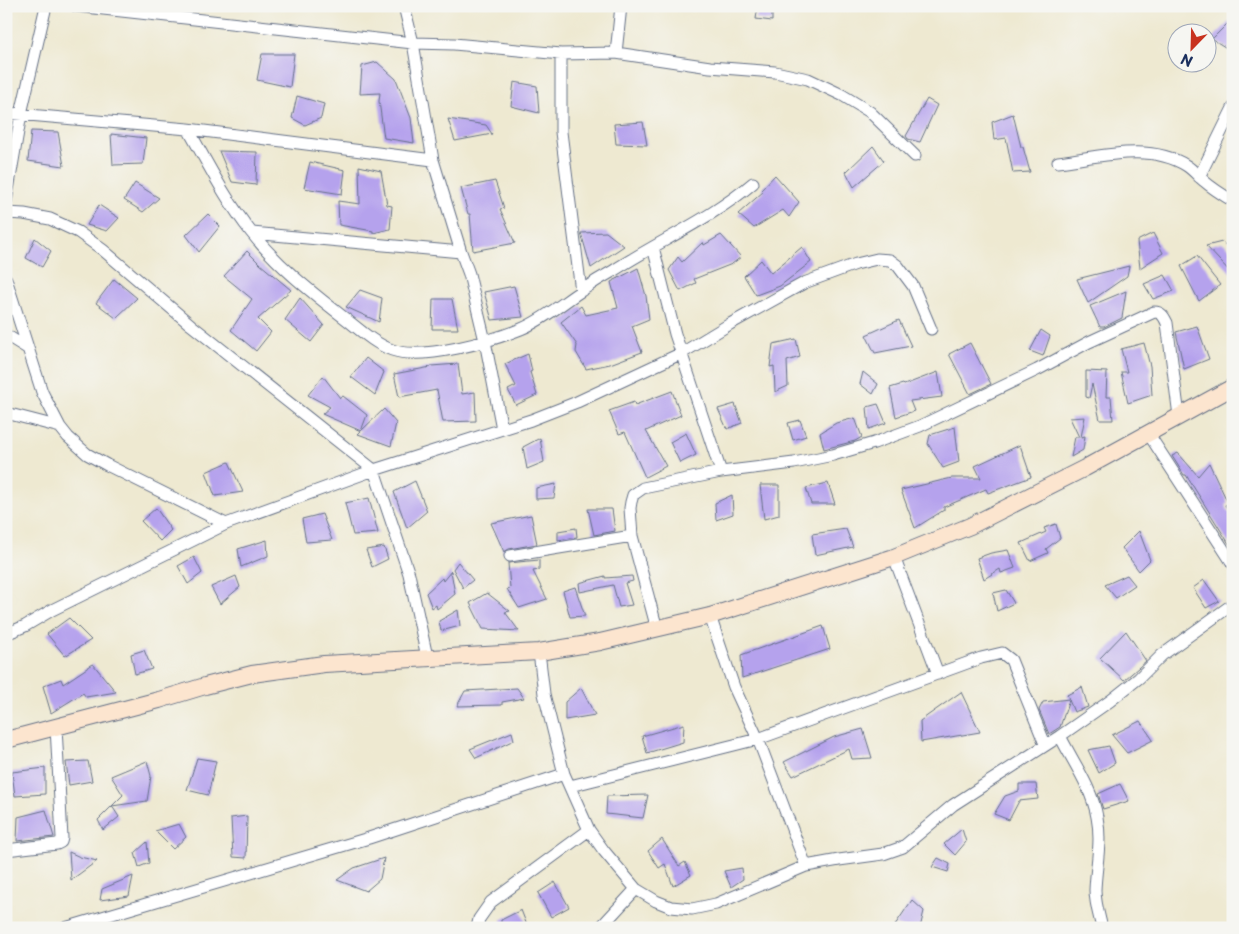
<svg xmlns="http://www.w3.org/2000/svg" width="1239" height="934" viewBox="0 0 1239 934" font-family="'Playpen Sans',sans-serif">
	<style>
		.building { fill: #b5a2ed }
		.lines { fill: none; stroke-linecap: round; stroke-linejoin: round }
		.minor-casing { stroke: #657086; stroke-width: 13 }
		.secondary-casing { stroke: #657086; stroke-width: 18 }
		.minor { stroke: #fff; stroke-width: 11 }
		.secondary { stroke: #fce5cf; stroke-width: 16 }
	</style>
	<rect width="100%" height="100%" fill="#f6f6f2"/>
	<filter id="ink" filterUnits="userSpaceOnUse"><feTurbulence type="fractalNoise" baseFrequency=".02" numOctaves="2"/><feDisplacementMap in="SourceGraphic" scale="10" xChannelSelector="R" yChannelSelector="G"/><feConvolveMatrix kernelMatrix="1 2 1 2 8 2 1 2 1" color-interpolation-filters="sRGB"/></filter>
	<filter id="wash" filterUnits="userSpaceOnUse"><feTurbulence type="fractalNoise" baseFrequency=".0096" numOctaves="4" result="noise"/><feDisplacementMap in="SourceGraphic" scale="20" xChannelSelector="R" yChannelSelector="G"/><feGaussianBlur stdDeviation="1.12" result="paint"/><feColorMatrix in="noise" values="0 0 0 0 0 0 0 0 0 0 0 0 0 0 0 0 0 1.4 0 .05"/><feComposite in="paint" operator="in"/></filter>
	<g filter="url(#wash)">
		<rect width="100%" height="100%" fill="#eee9d1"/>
		<g id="blocks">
			<!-- building -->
			<path class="building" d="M758 6H772V21L756 19Z
				M1233 18V52L1212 39Z
				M262 54H294L290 87 257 80Z
				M377 62 396 79 411 118 414 143 384 138 379 101 380 93 360 94 362 66Z
				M514 82 537 86 539 113 511 106Z
				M297 96 324 104 321 118 305 125 292 118Z
				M927 99 937 105 920 142 908 139 906 136Z
				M1013 114 1021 147H1023L1030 172 1013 173 1006 138 994 140 992 122Z
				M448 119 486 125 492 134 455 141Z
				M643 122 647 145 616 144 614 124Z
				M31 131 58 132 64 166 28 161Z
				M111 134 146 138 143 164 113 165Z
				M873 146 884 161 854 187 846 172Z
				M219 151 257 152 256 185 232 182Z
				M310 162 345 170 342 194 304 188Z
				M359 166 381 171 387 205 392 206 390 229 373 233V231L339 225 338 201 360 204Z
				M775 175 799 202 789 217 783 210 754 228 738 214 764 191 762 189Z
				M495 181 504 208 500 209 515 243 473 251 470 214H468L461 188Z
				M135 183 159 198 143 212 124 200Z
				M99 205 119 218 107 231 87 225Z
				M208 214 220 226 199 252 186 235Z
				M606 232 624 246 591 268 581 233Z
				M1153 233 1163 253 1140 268 1137 241Z
				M721 235 741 257 732 264 694 279 696 283 680 291 669 270 678 257 682 262 703 242 704 245Z
				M35 238 51 251 42 267 26 258Z
				M1222 242 1233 251V275L1206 246Z
				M802 247 811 262 780 286 756 295 744 276 761 260 771 273Z
				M247 251 260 264 291 290 258 319 271 332 256 351 231 330 252 299 224 276Z
				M1197 256 1220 285 1199 301 1181 266Z
				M1129 266 1127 276 1088 303 1077 279Z
				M638 268 646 296 649 319 632 326 642 352 610 364 586 369 576 352 577 345 561 322 581 306 586 315 618 308 611 282Z
				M1165 275 1174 291 1153 299 1144 284Z
				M114 279 137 298 116 318 96 303Z
				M514 286 523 317 492 320 484 292Z
				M360 290 382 298 379 322 346 307Z
				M1126 291 1122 318 1104 327H1100L1090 306Z
				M300 298 324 325 311 342 285 320Z
				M433 299H452L458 329H432Z
				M899 320 911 346 875 353 866 335Z
				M1197 326 1209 359 1184 369 1176 332Z
				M1041 330 1050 336 1043 356 1030 351Z
				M796 339 800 357 787 361 788 386 775 392 774 366 770 367 773 344Z
				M970 343 991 384 970 394 949 354Z
				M1144 343 1150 366 1152 395 1128 403 1121 372H1127L1121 349Z
				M528 354 532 371 530 372 537 395 516 405 508 390 516 386 505 364Z
				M366 358 384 372 375 395 351 377Z
				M458 364 462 394 475 392 476 421 443 422 437 390 399 397 394 374 431 367V366Z
				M1086 371 1107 372 1106 397H1111L1113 420H1100L1092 384 1089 398 1086 397Z
				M863 372 878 384 873 394 860 384Z
				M938 372 942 397 910 401 914 411 896 417 890 388 903 384 904 385Z
				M323 376 340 398 343 396 367 415 361 431 384 409 396 423 391 446 358 434 361 431 322 414 330 407 308 395Z
				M672 391 681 415 646 431 666 466 645 477 625 432 619 434 609 411 634 402 635 405Z
				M735 404 742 423 727 429 718 409Z
				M878 404 886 423 869 429 867 407Z
				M1085 417 1081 437 1085 436 1083 450 1071 457 1075 437H1079L1070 418Z
				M855 418 862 437 855 441 824 449 820 433 836 423Z
				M800 420 806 436 793 440 788 423Z
				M955 427 959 462 943 468 928 444 930 435Z
				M686 433 696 455 680 463 670 442Z
				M540 438 544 462 527 469 523 447Z
				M1020 445 1031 477 988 493 986 489 944 507V510L915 528 901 490 952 478H981L975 466Z
				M1178 453 1198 476 1209 463 1228 503 1225 505 1233 519V550L1186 475H1184L1172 456Z
				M229 462 243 492 215 496 206 472Z
				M415 481 427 511 407 528 394 492Z
				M828 483 835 504H811L806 488Z
				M556 484 554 498 536 499V488Z
				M760 485H779V515L764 519Z
				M732 495 733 514 716 520 715 503Z
				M369 498 378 533 353 535 345 503Z
				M156 508 171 530 160 541 141 521Z
				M588 509H612L615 531 594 535Z
				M322 514 332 540 306 542 302 519Z
				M531 515 537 544 509 549 504 552 491 523Z
				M1056 524 1060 538 1046 549 1048 553 1030 561 1021 543 1046 532 1044 528Z
				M576 528 577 537 558 540V531Z
				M846 529 853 547 815 555 812 534Z
				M1139 531 1150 560 1139 571 1122 548Z
				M267 540 268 556 241 567 238 549Z
				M384 547 388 559 372 567 366 550Z
				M1008 550 1015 568 1001 573 1000 569 984 579 977 558 991 553Z
				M194 557 202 573 188 584 178 566Z
				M539 560V570L533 571 547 599 519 608 507 589 510 588 508 563Z
				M458 562 473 580 463 588 453 569Z
				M451 571 455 594 437 609 436 605 432 608 426 593 442 578 443 581Z
				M1127 575 1135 585 1116 598 1105 585Z
				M236 576 240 587 220 604 211 587Z
				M605 576V578L632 576 633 581 625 583 632 605 619 607 613 585 580 592 579 583Z
				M1204 580 1219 601 1206 608 1193 588Z
				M575 587 585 616 570 617 563 591Z
				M1006 590 1014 603 997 611 993 593Z
				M487 593 510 611 505 612 519 631 483 629 470 603Z
				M458 610 460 626 441 631 439 621Z
				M69 618 91 640 65 656 47 634Z
				M823 626 830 649 742 678 741 655Z
				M1126 631 1146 661 1124 680 1100 658Z
				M144 650 152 669 135 674 131 654Z
				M93 664 116 692 86 697 83 693 51 713 43 686 61 679 63 684Z
				M1082 687 1088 707 1074 712 1069 700 1060 727 1049 734 1039 710 1043 702 1069 699 1067 695Z
				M517 688 524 698 502 702V705L457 706 465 691Z
				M581 688 595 715 565 720V702Z
				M961 692 980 732 921 742 920 721Z
				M1140 721 1153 740 1127 753 1112 735Z
				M684 724 683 742 647 753 642 736Z
				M863 729 872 758 852 759 849 749 793 776 784 762 834 737Z
				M512 732 514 740 476 758 470 749Z
				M1109 746 1115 763 1099 773 1088 750Z
				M197 758 216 761 208 795 187 790Z
				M88 761 92 781 69 785 66 762Z
				M147 761 151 776 147 801 112 806 123 795 111 776Z
				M45 768V794L15 796 12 772Z
				M1019 784H1036L1038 799 1019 801 1009 820 994 814 1005 796 1019 791Z
				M1120 784 1129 801 1103 809 1098 794Z
				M648 795 643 818 606 814 607 796Z
				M112 806 119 817 103 830 98 820Z
				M46 810 54 837 17 841 18 817Z
				M247 816 246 858 233 857 231 818Z
				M179 824 186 837 173 849 155 831Z
				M962 829 966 842 955 855 944 844Z
				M662 839 679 866 685 862 691 875 673 886 665 864 659 868 648 851Z
				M147 842 149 863 139 867 135 853Z
				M69 852 80 857 97 861 71 880Z
				M384 858 380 879 366 891 337 880 354 868Z
				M938 858 950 864 948 872 932 867Z
				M742 868 743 879 731 887 724 871Z
				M133 876 129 896 100 900 102 889Z
				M555 882 569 907 551 917 538 893Z
				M912 900 924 911 920 928H906L895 925Z
				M521 910 528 928H501V920Z"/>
		</g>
	</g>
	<g filter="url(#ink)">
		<use href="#blocks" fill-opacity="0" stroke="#657086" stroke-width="1"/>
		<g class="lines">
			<defs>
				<path id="minor" d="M76 6 413 43 454 44 561 54 616 53 621 6
					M404 6 413 43 433 160 461 252 469 274 485 341 502 429
					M616 53 710 67 775 72 808 79 842 95 870 112 915 156
					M561 54V132L581 291
					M6 113 188 129 433 160
					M188 129C208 164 226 200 251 232 276 264 310 291 342 316 358 328 373 343 392 350 423 361 491 341 521 329 543 320 561 304 581 291 591 284 602 277 613 271 659 241 711 219 753 183
					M1058 162C1099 157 1150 142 1187 166 1193 170 1198 176 1204 181 1213 189 1223 195 1233 201
					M1199 177 1233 108
					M6 202 21 114 46 6
					M6 213 24 214 50 219 78 232 103 250 191 325 374 470 409 574 427 657
					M252 233 461 252
					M653 247 675 334 721 472
					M6 279 42 392 60 427 68 437 87 454 107 465 226 524
					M6 335 27 348
					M6 413 60 427
					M1148 433 1233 564
					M510 556 632 536
					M894 557 938 674
					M710 616 734 687 758 739 806 866
					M657 629 632 536 630 508 631 502 633 495 643 488 721 472 794 463 833 455 874 443 920 426 1037 370 1089 342 1154 312C1162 312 1164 317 1167 323L1179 416
					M6 634 25 626 52 610 226 524 374 470 531 420 577 402 682 353 730 324 804 283 856 264 877 259 890 260 898 266 913 286 931 329
					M539 652 544 694 564 774 589 830 604 851 636 889 656 901 671 907 692 909 716 904 806 866 839 860 883 854 903 847 953 805 1060 736 1110 701 1139 678 1162 655 1233 604
					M1060 736C1073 762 1092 788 1097 817 1102 842 1096 865 1095 890 1095 903 1099 915 1102 928
					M570 786 758 739 981 658 1002 653 1011 660 1045 744
					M6 850 57 844 61 842 62 838 56 727
					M65 928 369 838 564 774
					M477 928 479 919 491 902 589 830
					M600 928 636 889"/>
				<path id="secondary" d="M6 740 159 700 205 686 252 674 324 664 539 652 600 642 710 616 894 557 970 526 1085 468 1233 387"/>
			</defs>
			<!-- minor casing -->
			<use href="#minor" class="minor-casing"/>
			<!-- secondary casing -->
			<use href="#secondary" class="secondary-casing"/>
			<!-- minor -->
			<use href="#minor" class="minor"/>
			<!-- secondary -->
			<use href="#secondary" class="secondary"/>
		</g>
	</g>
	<!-- margin -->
	<rect width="1239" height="934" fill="none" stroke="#f6f6f2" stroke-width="25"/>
	<!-- north arrow -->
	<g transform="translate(1192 48) rotate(203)"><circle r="24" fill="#f6f6f2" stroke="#9ea6b7"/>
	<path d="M0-4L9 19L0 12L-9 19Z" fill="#c8321e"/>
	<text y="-8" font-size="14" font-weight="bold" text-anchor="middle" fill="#1b2f5e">N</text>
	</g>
</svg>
